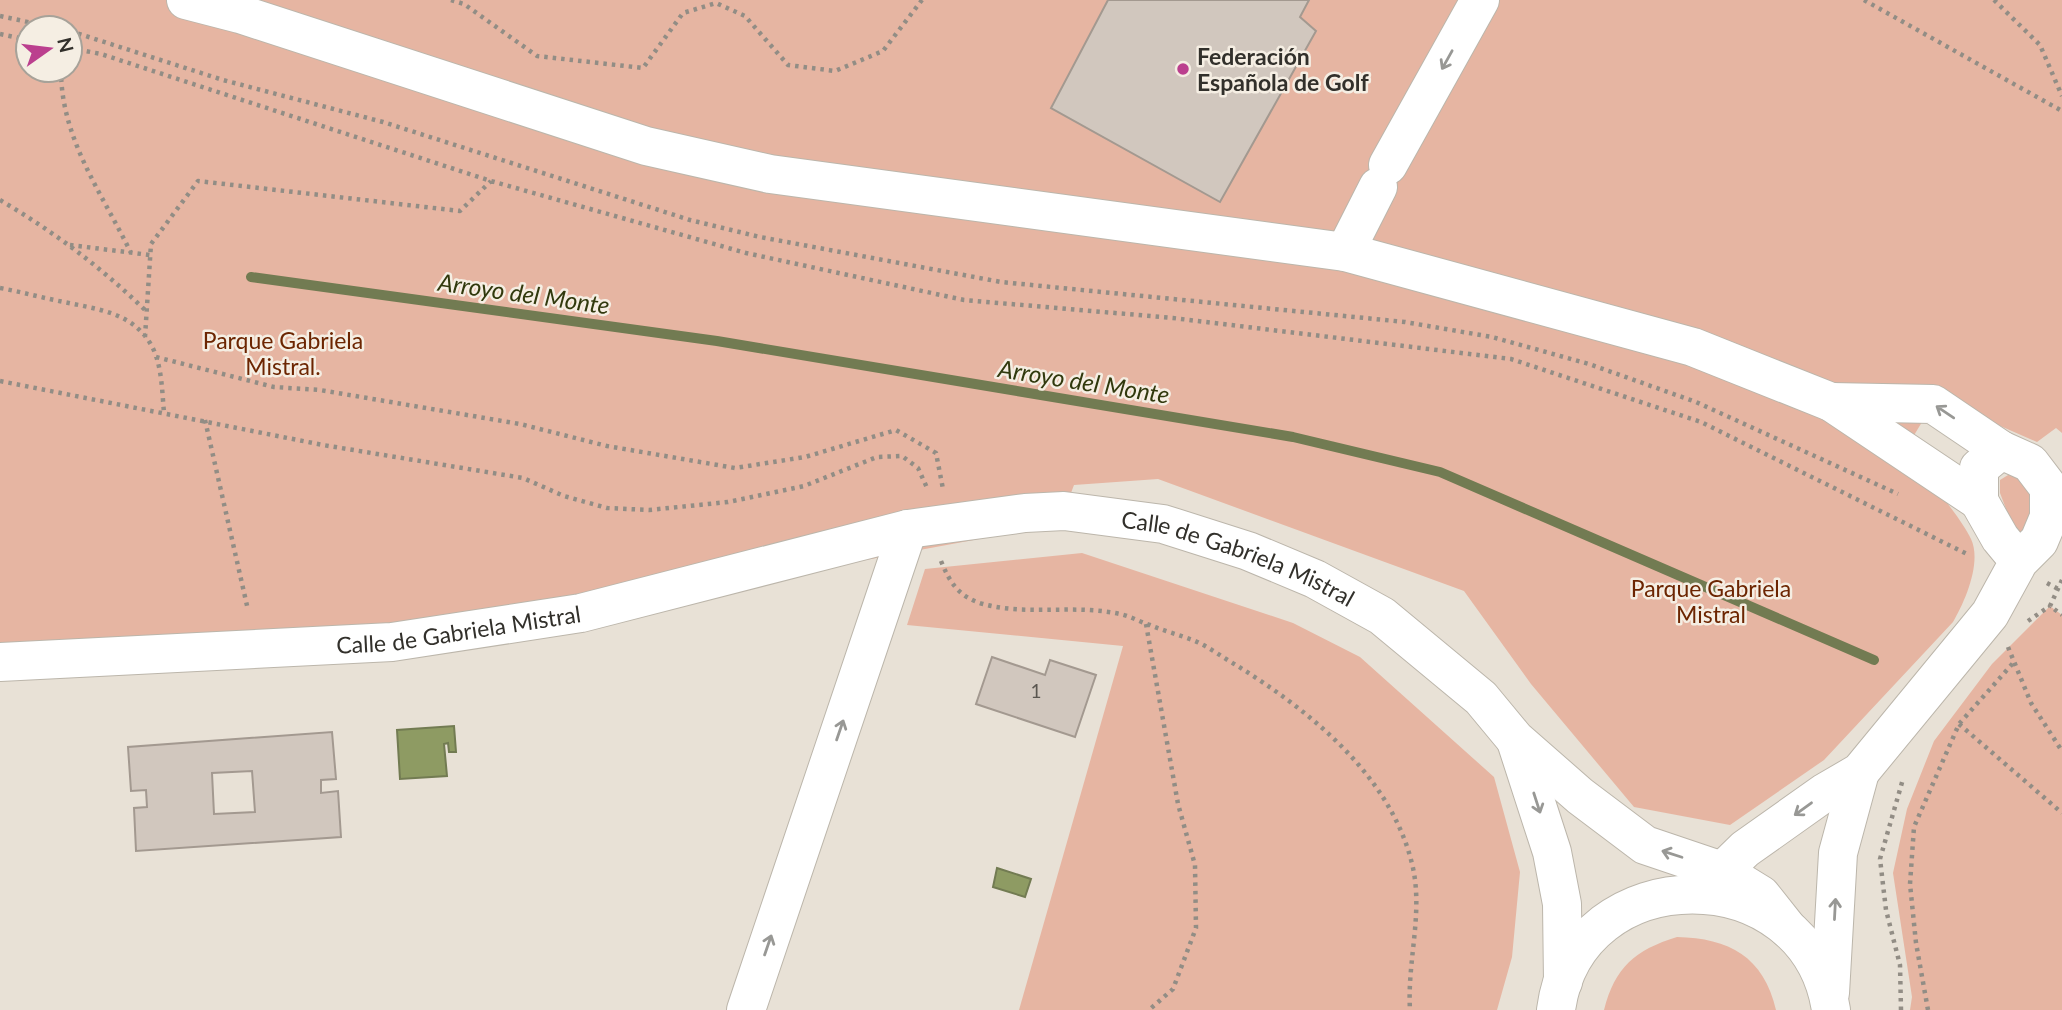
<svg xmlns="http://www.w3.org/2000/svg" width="2062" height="1010" viewBox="0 0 2062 1010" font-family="Lato,sans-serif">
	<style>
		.green { fill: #e6b5a2; fill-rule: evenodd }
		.water { fill: #8e9b63; stroke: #727b52; stroke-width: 2 }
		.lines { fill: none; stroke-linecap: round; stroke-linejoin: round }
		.stream { stroke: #727b52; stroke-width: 10 }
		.building { fill: #d1c7be; stroke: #a39990; stroke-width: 2; fill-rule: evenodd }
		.minor-casing { stroke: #bcb6ab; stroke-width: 40 }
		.path { stroke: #928d85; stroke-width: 4.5; stroke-dasharray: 3.5 5; stroke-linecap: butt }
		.minor { stroke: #fff; stroke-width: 38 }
		.oneway { stroke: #989895 }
		.poi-dot { fill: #bb3f8e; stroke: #f5eee3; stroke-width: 2.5 }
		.labels { text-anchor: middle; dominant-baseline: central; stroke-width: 5; stroke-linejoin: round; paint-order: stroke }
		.number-label { font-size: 19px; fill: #5a5650 }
		.poi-label { font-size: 23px; font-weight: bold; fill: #32302b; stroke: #f5eee3; text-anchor: start }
		.park-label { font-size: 23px; fill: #6c2501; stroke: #f5eee3 }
		.street-label { font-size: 23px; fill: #32302b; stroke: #f5eee3 }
		.water-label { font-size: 24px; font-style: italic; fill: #31390d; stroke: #f5eee3 }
	</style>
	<rect width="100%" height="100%" fill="#e8e1d6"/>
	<!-- green -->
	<path class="green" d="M0 0H2062V433L2056 428 2037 442 1980 417 1933 404 1905 450C1923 474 1959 514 1971 539 1982 562 1965 602 1953 622L1824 760 1730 825 1634 807 1531 684 1464 591 1158 479 1074 485 1059 524 581 613 0 654ZM28 28H70V70H28Z
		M2013 472 2032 492 2029 542 2016 535 2000 493V480Z
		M1082 553 1293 623 1360 657 1494 777 1520 872 1512 957 1497 1010H1019L1123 646 907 625 925 569Z
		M2050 606 2062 615V1010H1910L1912 997 1893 873 1907 809 1934 741 1992 664Z
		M1677 937C1729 938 1764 957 1776 1010H1604C1615 967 1635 950 1677 937Z"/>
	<!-- water -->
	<path class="water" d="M454 726 456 752H449L448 743 444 744 447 776 400 779 397 730Z
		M997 868 1031 879 1025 897 993 887Z"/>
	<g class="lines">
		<!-- stream -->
		<path class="stream" d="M251 277 717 341 1293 437 1440 472 1874 660"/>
	</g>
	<!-- building -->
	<path class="building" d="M1108 0H1309L1300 17 1316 31 1220 202 1051 108Z
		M992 657 1045 675 1050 660 1096 675 1075 737 976 704Z
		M332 732 336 779 321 780V793L338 791 341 837 136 851 134 808 147 807 146 790 131 791 128 747ZM252 771 255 812 214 814 212 773Z"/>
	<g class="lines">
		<defs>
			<g id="minor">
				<path d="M186 0 240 14 646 146 770 174 1345 252 1693 347 1831 402 1979 501"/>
				<path d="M1388 165 1480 0"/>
				<path d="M1345 252 1378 187"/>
				<path d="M1831 402 1933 404 2001 450"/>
				<path id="s1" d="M0 662 392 642 581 613 908 529 1025 513 1064 511 1163 524 1248 551 1315 579 1382 616 1481 698 1515 739 1580 796 1645 845 1722 871 1761 895 1788 929"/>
				<path d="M1516 741 1552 852 1562 904 1563 982"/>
				<path d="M1700 893 1745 849 1824 793 1860 772 1990 614 2019 561 2039 541 2049 517V488L2030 463 2001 450 1979 468V501L2000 538 2019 561"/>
				<path d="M1830 993 1838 853 1860 772"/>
				<path d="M746 1010 908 529"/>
				<path d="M1556 1010C1576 856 1808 856 1831 1010"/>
			</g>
		</defs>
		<!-- minor casing -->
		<use href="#minor" class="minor-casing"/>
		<!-- path -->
		<path class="path" d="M451 0 464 4 537 56 643 68 683 13 716 3 745 16 788 65 835 71 883 51 922 0
			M1864 0 2062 111
			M1994 0 2040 45 2062 96
			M0 16 56 28
			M70 31 223 80 383 122 690 220 760 237 1001 282 1405 322 1492 337 1589 364 1696 402 1898 494
			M0 34 28 40
			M70 48 101 54 491 181 746 253 964 300 1173 318 1511 359 1701 422 1967 554
			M61 70C61 139 102 193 131 253
			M0 200C54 232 101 267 146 311
			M70 245 150 255
			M0 288C22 292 43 298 64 302 96 309 131 312 150 343 162 362 162 391 164 413
			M145 337 151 244 198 181 460 211 491 181
			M156 357 274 387 320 390 520 424 607 446 735 468 805 457 896 430 936 453 943 489
			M0 381 323 445 523 478 564 496 607 508 649 510 728 502 804 486 877 457 902 456 918 468 928 490
			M205 420 248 610
			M941 561C950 583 959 597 983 604 1027 616 1075 604 1120 614 1130 616 1140 622 1150 625 1164 631 1180 635 1195 641 1209 647 1222 657 1236 665 1310 711 1393 777 1413 868 1423 915 1407 962 1410 1010
			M2062 580 2050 606 2062 615
			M2047 583 2062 591
			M2028 621 2050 606
			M1146 624 1178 804 1195 865 1196 928 1173 989 1149 1010
			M2008 647 2031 703 2062 751
			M1959 724 2062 813
			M1901 1010 1900 965 1886 910 1880 859 1903 779
			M1928 1010 1916 943 1910 884 1914 827 1959 724 2014 662"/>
		<!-- minor -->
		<use href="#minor" class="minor"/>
	</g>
	<!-- one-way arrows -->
	<defs><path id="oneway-shaft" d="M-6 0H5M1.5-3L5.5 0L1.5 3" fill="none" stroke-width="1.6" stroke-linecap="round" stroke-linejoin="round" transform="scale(1.75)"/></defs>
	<g class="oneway">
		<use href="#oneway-shaft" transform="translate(1447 60) rotate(119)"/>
		<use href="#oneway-shaft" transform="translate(1945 412) rotate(-146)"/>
		<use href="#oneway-shaft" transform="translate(840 730) rotate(-71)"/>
		<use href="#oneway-shaft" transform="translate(1537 803) rotate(72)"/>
		<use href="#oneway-shaft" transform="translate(1803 809) rotate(144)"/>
		<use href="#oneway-shaft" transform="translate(1672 854) rotate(-162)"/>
		<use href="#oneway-shaft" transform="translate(1835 909) rotate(-87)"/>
		<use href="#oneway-shaft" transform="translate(768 945) rotate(-71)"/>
	</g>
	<!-- markers -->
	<circle class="poi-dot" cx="1183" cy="69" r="7"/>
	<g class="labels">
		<!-- number labels -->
		<g class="number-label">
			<text x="1036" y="690">1</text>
		</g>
		<!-- poi labels -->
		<g class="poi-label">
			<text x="1197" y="56">Federación<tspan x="1197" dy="26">Española de Golf</tspan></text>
		</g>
		<!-- park labels -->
		<g class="park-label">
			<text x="283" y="340">Parque Gabriela<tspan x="283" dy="26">Mistral.</tspan></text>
			<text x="1711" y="588">Parque Gabriela<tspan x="1711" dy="26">Mistral</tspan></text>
		</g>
		<!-- street labels -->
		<g class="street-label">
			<text stroke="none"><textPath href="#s1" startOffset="1260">Calle de Gabriela Mistral</textPath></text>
			<text stroke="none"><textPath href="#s1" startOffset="460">Calle de Gabriela Mistral</textPath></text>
		</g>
		<!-- water labels -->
		<g class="water-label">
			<text transform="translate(524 293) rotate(8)">Arroyo del Monte</text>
			<text transform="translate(1084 381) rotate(9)">Arroyo del Monte</text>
		</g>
	</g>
	<!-- north arrow -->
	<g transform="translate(49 49) rotate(76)"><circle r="33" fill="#f5eee3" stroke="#a7a299" stroke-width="2"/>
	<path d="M0-5L12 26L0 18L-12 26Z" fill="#bb3f8e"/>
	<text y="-10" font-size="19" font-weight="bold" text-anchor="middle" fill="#32302b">N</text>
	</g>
</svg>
